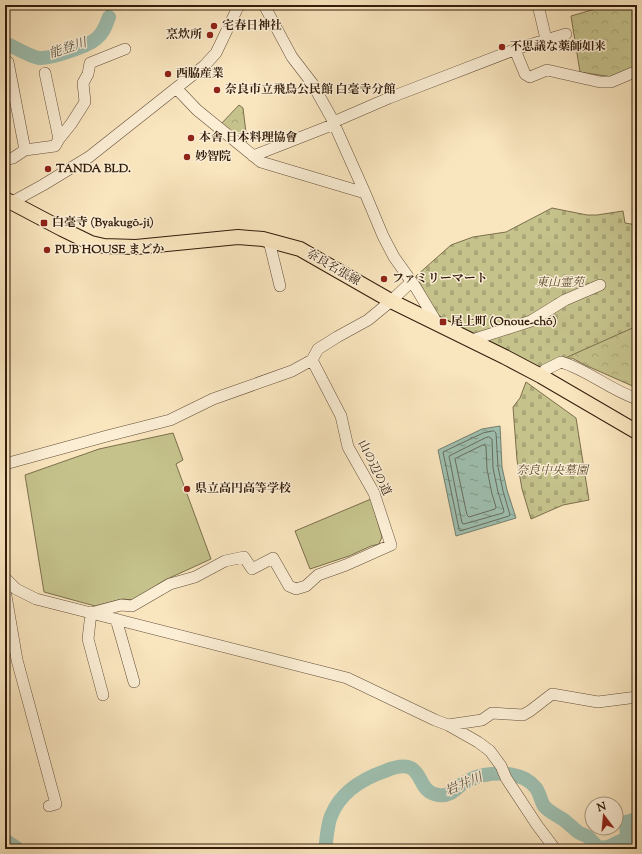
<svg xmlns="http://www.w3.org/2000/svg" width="642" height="854" viewBox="0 0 642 854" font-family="'Sorts Mill Goudy','Noto Serif JP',serif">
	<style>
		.forest { fill: url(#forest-crowns); stroke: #7c6f4c }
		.cemetery { fill: url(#cemetery-stones); stroke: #7c6f4c }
		.pitch { fill: #c5c28c; stroke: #7c6f4c }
		.water { fill: url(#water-ripples); stroke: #737e6e }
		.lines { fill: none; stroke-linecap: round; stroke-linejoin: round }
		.shore { stroke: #686e5e; stroke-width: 1 }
		.stream { stroke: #737e6e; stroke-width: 2.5 }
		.river { stroke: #9ebfb0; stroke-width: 14 }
		.minor-casing { stroke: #644e38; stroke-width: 12 }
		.major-casing { stroke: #331c0b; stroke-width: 16 }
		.minor { stroke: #fbeed5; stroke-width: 11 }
		.major { stroke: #f9e5be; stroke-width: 14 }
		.poi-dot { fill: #8f2418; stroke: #fbeed5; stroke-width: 1.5 }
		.labels { text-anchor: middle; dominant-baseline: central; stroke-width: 3; stroke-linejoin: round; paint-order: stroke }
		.poi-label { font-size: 12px; font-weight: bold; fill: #331c0b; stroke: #fbeed5; text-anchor: start }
		.street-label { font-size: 12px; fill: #331c0b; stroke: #fbeed5 }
		.park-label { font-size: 12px; font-style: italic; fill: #5f4e32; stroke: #fbeed5 }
		.water-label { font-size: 13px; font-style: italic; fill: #585545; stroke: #fbeed5 }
	</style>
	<defs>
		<pattern id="forest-crowns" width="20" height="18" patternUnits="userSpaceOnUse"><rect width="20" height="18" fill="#c5c28c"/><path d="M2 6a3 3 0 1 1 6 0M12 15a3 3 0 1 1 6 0" fill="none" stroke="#aaa677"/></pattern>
		<pattern id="cemetery-stones" width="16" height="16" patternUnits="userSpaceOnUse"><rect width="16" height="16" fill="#c5c28c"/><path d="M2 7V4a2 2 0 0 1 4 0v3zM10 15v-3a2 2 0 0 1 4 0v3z" fill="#aaa677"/></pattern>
		<pattern id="water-ripples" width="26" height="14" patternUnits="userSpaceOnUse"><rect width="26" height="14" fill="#9ebfb0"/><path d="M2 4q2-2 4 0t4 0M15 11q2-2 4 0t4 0" fill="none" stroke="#819a8d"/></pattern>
	</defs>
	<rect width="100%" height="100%" fill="#f9e5be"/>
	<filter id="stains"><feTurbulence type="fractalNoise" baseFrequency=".005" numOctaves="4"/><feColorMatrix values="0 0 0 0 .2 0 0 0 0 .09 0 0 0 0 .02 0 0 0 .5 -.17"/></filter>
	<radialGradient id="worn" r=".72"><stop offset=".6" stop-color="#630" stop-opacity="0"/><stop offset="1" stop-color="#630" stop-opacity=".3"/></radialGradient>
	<!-- forest -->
	<path class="forest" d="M609 5H637V69L612 77 580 72 571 16Z
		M239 105 243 108 247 141 244 144 220 125Z
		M637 294V388L585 365 572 358 559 359Z"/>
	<!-- cemetery -->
	<path class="cemetery" d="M552 208 587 215H597L623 211 625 223 637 225V326L536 371 439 319 416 276 451 245 473 237 506 232Z
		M526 382 576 418 589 500 563 505 531 519 522 489 517 460 513 407 520 398Z"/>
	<!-- pitch -->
	<path class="pitch" d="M173 433 183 460 176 464 211 559 165 580 133 600 122 599 95 606 44 592 25 475 99 449Z
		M371 499 382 537 379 544 371 546 349 556 310 569 295 531Z"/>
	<!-- water -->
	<path class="water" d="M500 426 502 467 507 490 516 518 456 536 438 450 482 429Z"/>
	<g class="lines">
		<!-- shore -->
		<path class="shore" d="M494 431 496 433 498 467 503 491 510 515 509 516 460 531 459 529 443 452 483 433Z
			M489 437 492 439 493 468 498 492 504 511 503 513 464 524 462 523 449 456 485 438Z
			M483 445H485L486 447 487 469 492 494 496 507 495 509 469 517 467 515 455 459Z"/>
		<!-- stream -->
		<path class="stream" d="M106 5 109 17
			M5 212H6"/>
		<!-- river -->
		<path class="river" d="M5 43C12 46 33 58 39 58 50 59 89 46 97 38 104 32 106 25 109 17
			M5 840 18 849
			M325 849C327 838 327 826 331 816 340 793 362 779 385 771 392 768 403 764 411 768 423 775 420 792 438 795 449 797 455 790 462 784 469 780 476 776 484 775 501 772 524 773 535 787 540 792 540 800 544 806 549 812 558 816 564 820 569 824 573 828 578 832 581 834 585 835 588 837 592 840 595 845 599 848L608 847 627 838 626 822 637 819"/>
		<defs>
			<path id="minor" d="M264 5 292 57 312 83 331 117 365 193 383 236 394 257 416 288 437 323
				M538 5 546 39
				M515 50 525 74 530 77 547 70 600 82H611L637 71
				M176 88 197 110 261 162 365 193
				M59 139 71 124 85 102 83 83 88 74 90 63 125 49
				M25 150 55 146 59 139 45 73
				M253 156 332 125 338 120 389 98 519 48 566 34
				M5 160 13 158 25 150 8 62
				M12 202 43 185 89 157 204 66 216 53 238 7 241 5
				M269 241 280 286
				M472 340 531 321 565 300 600 285
				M541 376 545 370 561 362C588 370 610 390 637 399
				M5 464 107 436 170 420 213 399 292 371 312 360 318 349 337 337 368 320 391 301 411 282
				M5 578 16 589 36 599 347 678 435 720 448 725 478 742 490 751 501 766 506 778 537 825 555 849
				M5 590 17 660 56 804 49 806
				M116 619 134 682
				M103 695 88 639 91 613 121 605 132 606 170 584 195 577 225 561 244 557 252 569 273 558 289 586 296 589 306 586 318 575 346 565 391 545 374 493 348 447 341 416 312 360
				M448 725 482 720 492 713 523 715 530 711 552 694 598 702 637 697"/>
			<path id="major" d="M5 199 62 229 91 243 104 246 136 247 238 237 263 239 300 249 391 301 505 357 541 376 637 432"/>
		</defs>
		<!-- minor casing -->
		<use href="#minor" class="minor-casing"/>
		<!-- major casing -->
		<use href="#major" class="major-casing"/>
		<!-- minor -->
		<use href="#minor" class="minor"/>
		<!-- major -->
		<use href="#major" class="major"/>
	</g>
	<!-- markers -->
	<g class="poi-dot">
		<circle cx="214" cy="26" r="4"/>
		<circle cx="210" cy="35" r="4"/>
		<circle cx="502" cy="47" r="4"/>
		<circle cx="168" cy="74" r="4"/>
		<circle cx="217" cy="90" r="4"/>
		<circle cx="191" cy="138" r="4"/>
		<circle cx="187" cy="157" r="4"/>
		<circle cx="48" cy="169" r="4"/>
		<rect x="40" y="219" width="8" height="8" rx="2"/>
		<circle cx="47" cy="250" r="4"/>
		<circle cx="384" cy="279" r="4"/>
		<rect x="439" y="318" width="8" height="8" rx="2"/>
		<circle cx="187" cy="489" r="4"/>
	</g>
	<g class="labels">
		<!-- poi labels -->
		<g class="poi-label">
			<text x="222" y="26">宅春日神社</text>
			<text x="202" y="35" text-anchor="end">烹炊所</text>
			<text x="510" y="47">不思議な薬師如来</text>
			<text x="176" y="74">西脇産業</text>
			<text x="225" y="90">奈良市立飛鳥公民館 白毫寺分館</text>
			<text x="199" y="138">本舎 日本料理協會</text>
			<text x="195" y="157">妙智院</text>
			<text x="56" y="169">TANDA BLD.</text>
			<text x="52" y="223">白毫寺 (Byakugō-ji)</text>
			<text x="55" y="250">PUB HOUSE まどか</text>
			<text x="392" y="279">ファミリーマート</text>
			<text x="451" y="322">尾上町 (Onoue-chō)</text>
			<text x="195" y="489">県立高円高等学校</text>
		</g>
		<!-- street labels -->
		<g class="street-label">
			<text transform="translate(333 268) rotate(30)">奈良名張線</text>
			<text transform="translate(374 468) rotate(64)">山の辺の道</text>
		</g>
		<!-- park labels -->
		<g class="park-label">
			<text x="560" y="283">東山霊苑</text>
			<text x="552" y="471">奈良中央墓園</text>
		</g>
		<!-- water labels -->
		<g class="water-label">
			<text transform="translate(68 49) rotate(-18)">能登川</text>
			<text transform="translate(464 785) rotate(-23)">岩井川</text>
		</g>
	</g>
	<!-- margin -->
	<rect width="642" height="854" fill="none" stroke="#f9e5be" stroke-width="20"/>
	<rect x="6" y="6" width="630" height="842" fill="none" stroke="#331c0b" stroke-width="2"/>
	<rect x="10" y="10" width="622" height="834" fill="none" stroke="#331c0b"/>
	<!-- north arrow -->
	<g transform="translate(604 816) rotate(344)"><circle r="19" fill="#fbeed5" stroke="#ab9a84"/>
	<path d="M0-3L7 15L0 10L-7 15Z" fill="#8f2418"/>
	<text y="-6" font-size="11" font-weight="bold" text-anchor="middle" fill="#331c0b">N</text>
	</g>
	<rect width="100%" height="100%" filter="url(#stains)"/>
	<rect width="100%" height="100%" fill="url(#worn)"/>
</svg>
